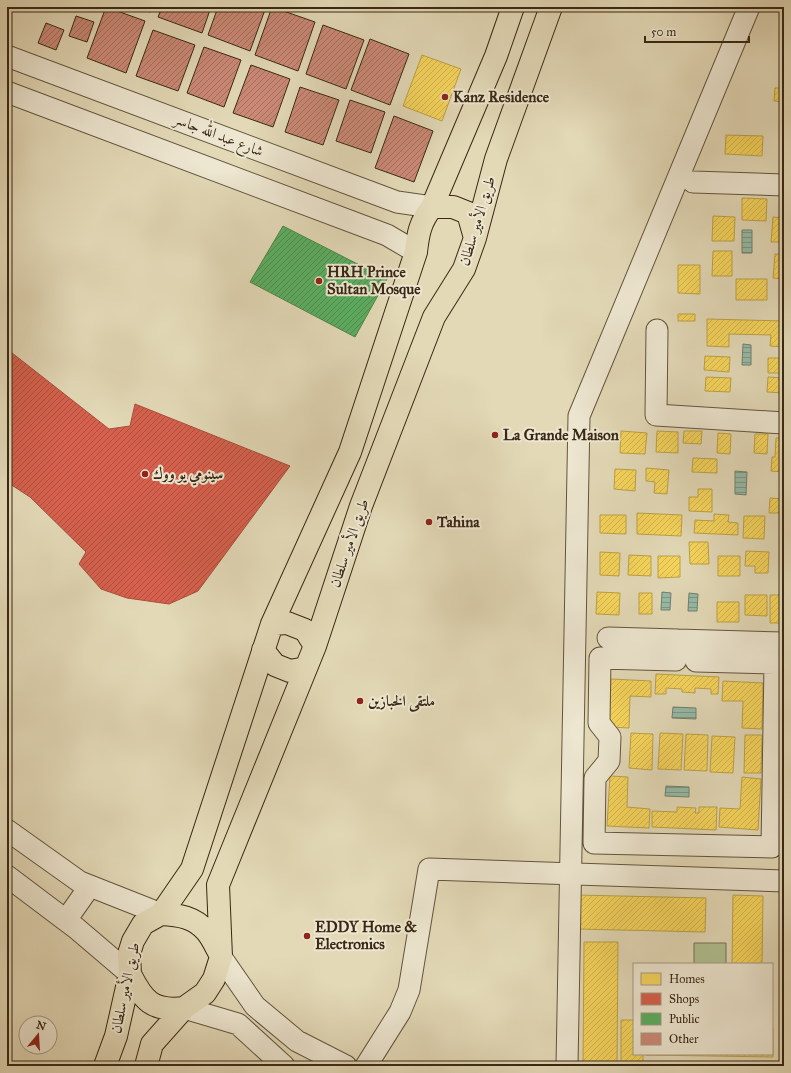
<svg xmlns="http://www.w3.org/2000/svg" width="791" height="1073" viewBox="0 0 791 1073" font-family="'IM FELL Great Primer',Amiri,serif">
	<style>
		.garden { fill: #b0c091; stroke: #747452 }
		.water { fill: url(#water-rules); stroke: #70806d }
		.homes { fill: url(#homes-hatch); stroke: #bda146 }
		.shops { fill: url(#shops-hatch); stroke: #a74f3c }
		.public { fill: url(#public-hatch); stroke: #50864a }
		.building { fill: url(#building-hatch); stroke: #382814 }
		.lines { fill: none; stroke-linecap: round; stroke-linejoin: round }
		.minor-casing { stroke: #63543d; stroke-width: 23 }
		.major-casing { stroke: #382814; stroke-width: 24 }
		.minor { stroke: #ede6d0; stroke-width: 21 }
		.major { stroke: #e3d9b7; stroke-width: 22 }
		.poi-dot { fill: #8f2418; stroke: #ede6d0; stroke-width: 1.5 }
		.labels { text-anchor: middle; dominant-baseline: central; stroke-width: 4; stroke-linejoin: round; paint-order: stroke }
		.poi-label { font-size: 15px; font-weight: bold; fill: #382814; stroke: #ede6d0; text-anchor: start }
		.street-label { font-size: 15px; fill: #382814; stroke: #ede6d0 }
	</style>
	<defs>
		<pattern id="water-rules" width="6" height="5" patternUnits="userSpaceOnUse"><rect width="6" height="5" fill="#96bba9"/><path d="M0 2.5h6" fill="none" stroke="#7b9888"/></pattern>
		<pattern id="homes-hatch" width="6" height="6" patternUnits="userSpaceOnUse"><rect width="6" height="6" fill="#f6d55c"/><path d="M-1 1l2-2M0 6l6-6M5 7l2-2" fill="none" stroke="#d4b74f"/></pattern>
		<pattern id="shops-hatch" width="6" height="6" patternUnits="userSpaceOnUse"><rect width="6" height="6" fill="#d6604d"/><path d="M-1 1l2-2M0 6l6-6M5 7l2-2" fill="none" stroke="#af4f3f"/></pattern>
		<pattern id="public-hatch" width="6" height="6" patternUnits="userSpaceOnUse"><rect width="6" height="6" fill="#5aae61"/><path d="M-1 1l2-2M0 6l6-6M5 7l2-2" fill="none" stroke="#4b8e4f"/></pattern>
		<pattern id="building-hatch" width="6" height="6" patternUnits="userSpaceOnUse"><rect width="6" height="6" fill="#cb8976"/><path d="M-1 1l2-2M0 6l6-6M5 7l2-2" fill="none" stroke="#a67060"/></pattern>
	</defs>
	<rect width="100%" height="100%" fill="#e3d9b7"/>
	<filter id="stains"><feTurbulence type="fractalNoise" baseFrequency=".005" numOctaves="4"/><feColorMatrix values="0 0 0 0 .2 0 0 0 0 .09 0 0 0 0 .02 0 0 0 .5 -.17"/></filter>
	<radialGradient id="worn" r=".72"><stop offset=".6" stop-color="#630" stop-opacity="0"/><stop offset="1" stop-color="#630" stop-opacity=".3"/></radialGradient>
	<!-- garden -->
	<path class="garden" d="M694 943H726V964H694Z"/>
	<!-- water -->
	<path class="water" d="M742 230H752V253H742Z
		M743 344 751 345V365H742Z
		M735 471 747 472 746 495 735 494Z
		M662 592 671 593 670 610H661Z
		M689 593 698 594 697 611H688Z
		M673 707 696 708V719L672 718Z
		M666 786 689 787V797L665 796Z"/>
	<!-- homes -->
	<path class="homes" d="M422 55 461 69 442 121 403 106Z
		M775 88H784V102L774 101Z
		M726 135 763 136 762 156 725 154Z
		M742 198 767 199 766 221 742 220Z
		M713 216 735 217 734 241H712Z
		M773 217 784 218V242H771Z
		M713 251H732V276H712Z
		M775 254H784V279L773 278Z
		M678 265H700V294L678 293Z
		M736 279H767V300H736Z
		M678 314H695V321H678Z
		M707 319 784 321V347L770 346 771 335 729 334V347L707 346Z
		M705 356 730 357 729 372 704 370Z
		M768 358H784V373H768Z
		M706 377 731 378 730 392 705 391Z
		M768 377 784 378V393L767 392Z
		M621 431 647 433 645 454 620 453Z
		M657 431 678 432V453L656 452Z
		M684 431H702L701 444 683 443Z
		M718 433 731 434 730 454 717 453Z
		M755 434H768L767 454 754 453Z
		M776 438H784V472L771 471 772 457H775Z
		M693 458 717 459V473L692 472Z
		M646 468 669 470 667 494 654 493 655 482 646 481Z
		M615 469 636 470 635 491 614 489Z
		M698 489H712V512L689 511V497H698Z
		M770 498 784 499V513H769Z
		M637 513 682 515 681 536 637 534Z
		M714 514 729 515 728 522 738 523V535L694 533 695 520 714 521Z
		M600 515H626V534L600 533Z
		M744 516H765L764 539 743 538Z
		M689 542H708L709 564H690Z
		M746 551 769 552 768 573H755V566H745Z
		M600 552 620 553 619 576 600 575Z
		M629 555 651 556V576L628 575Z
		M658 556H680V577L658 578Z
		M718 556H740V576H718Z
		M597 592 620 593 619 615 596 614Z
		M639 593H652V614H639Z
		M745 595H767V616L745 615Z
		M770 595H784V623H770Z
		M717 602H739V622H717Z
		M656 674 719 677 718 694H711V689L695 688V693L682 692V689L666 688V694H655Z
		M611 679 651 681V697L630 696 629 728 609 727Z
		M723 681 763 683 762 729 742 728 743 701H722Z
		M631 733 653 734 652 770 629 768Z
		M660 733 683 734 681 770 658 769Z
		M686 734 708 735 707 771 684 770Z
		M745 735H762L761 773H744Z
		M712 736 735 737 733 773 710 772Z
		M610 776 628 777 627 807 650 809 649 828 607 826Z
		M742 777 761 779 758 830 719 827 720 808 740 809Z
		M677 807 696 808 695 813H699V807H717L716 830 652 827V811L677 812Z
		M577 895 706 898 705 932 577 929Z
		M733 895 763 896 762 964H732Z
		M584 942H618L617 1066H583Z
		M621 1020H634V1054H643V1066H621Z
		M772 1028H773V1057L646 1055 772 1054Z"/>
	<!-- shops -->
	<path class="shops" d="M7 349 109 429 130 426 135 404 290 466 198 591 169 604 127 598 101 589 79 564 86 552 30 497 7 482Z"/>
	<!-- public -->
	<path class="public" d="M283 226 387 279 355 337 250 282Z"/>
	<!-- building -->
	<path class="building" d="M106 7 145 21 126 73 87 58Z
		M137 7H152L150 12Z
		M162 7H211L202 33 158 17Z
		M218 7H266L250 51 208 35Z
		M272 7 315 22 298 71 255 55Z
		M76 16 94 22 87 42 69 36Z
		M46 23 64 30 56 50 38 43Z
		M323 25 364 40 346 89 306 74Z
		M153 30 195 45 178 91 136 76Z
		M370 39 409 54 390 105 351 90Z
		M204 47 241 60 224 107 187 93Z
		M251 65 290 79 273 127 233 113Z
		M300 87 339 100 323 145 285 132Z
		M350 100 385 112 371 153 336 141Z
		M394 116 433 131 414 182 375 168Z
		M7 685 10 702 7 703Z"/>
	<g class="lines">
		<defs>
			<path id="minor" d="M7 56 397 202 432 207
				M7 92 387 235 416 252
				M693 182 784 185
				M657 330 656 415 784 423
				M608 638 783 643 784 642
				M677 640 676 660 600 658 599 723 610 737 609 761 595 778 594 843 772 847 775 663 696 661V641
				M7 830 80 882 161 914
				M7 876 76 928 130 974
				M66 920 90 886
				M221 957 255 1006 297 1041 346 1066
				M184 1008 238 1024 284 1066
				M366 1066 400 1012 409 990 429 869 784 881
				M567 1066 579 416 749 7"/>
			<path id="major" d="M432 207H453L468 213 475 238
				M272 624 287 623 305 630 315 646
				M263 650 275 665 290 671 306 668
				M161 914C179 915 195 917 207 932 212 938 216 947 220 954
				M130 974C143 1000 152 1012 184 1008
				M105 1066 116 1036 130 974 129 954 133 941 143 924 161 914 192 869 272 624 350 452 416 252C418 234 420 222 432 207L496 56 513 7
				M146 1066 152 1044 184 1008 205 993 214 979 221 957 218 885 315 646 361 506 434 317 464 269 475 238 496 159 551 7"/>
		</defs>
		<!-- minor casing -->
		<use href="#minor" class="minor-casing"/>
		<!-- major casing -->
		<use href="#major" class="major-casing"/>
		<!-- minor -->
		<use href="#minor" class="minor"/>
		<!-- major -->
		<use href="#major" class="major"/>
	</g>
	<!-- markers -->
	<g class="poi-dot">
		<circle cx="445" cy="97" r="4"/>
		<circle cx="319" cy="281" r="4"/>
		<circle cx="495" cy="435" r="4"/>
		<circle cx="145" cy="474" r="4"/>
		<circle cx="429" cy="522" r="4"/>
		<circle cx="360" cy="701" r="4"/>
		<circle cx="307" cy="936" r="4"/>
	</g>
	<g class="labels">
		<!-- poi labels -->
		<g class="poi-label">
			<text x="453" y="97">Kanz Residence</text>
			<text x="327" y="272">HRH Prince<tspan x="327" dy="17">Sultan Mosque</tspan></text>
			<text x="503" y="435">La Grande Maison</text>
			<text x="153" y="474">سينومي يو ووك</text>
			<text x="437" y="522">Tahina</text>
			<text x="368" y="701">ملتقى الخبازين</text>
			<text x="315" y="927">EDDY Home &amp;<tspan x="315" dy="17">Electronics</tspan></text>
		</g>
		<!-- street labels -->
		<g class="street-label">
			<text transform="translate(219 135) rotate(21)">شارع عبد الله جاسر</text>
			<text transform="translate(477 221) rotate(-73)">طريق الأمير سلطان</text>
			<text transform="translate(349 543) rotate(-71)">طريق الأمير سلطان</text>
			<text transform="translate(125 988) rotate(-78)">طريق الأمير سلطان</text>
		</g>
	</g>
	<!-- margin -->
	<rect width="791" height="1073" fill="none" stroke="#e3d9b7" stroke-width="24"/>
	<rect x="8" y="8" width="775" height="1057" fill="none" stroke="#382814" stroke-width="2"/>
	<rect x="12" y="12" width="767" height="1049" fill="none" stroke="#382814"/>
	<!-- legend -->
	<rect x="633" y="963" width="140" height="92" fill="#ede6d0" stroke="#a59a85"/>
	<rect x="641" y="973" width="20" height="12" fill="#f6d55c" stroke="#a59a85"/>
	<text x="669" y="983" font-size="12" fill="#382814">Homes</text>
	<rect x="641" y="993" width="20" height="12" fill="#d6604d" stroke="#a59a85"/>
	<text x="669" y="1003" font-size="12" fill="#382814">Shops</text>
	<rect x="641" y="1013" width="20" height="12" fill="#5aae61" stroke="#a59a85"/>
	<text x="669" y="1023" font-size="12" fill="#382814">Public</text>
	<rect x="641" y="1033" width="20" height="12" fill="#cb8976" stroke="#a59a85"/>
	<text x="669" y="1043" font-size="12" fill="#382814">Other</text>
	<!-- north arrow -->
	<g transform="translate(38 1035) rotate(18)"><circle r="19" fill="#ede6d0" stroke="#a59a85"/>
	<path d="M0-3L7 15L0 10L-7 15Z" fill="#8f2418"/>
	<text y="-6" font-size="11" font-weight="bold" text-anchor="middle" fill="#382814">N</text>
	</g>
	<!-- scale -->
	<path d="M645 36v6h104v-6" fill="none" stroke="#382814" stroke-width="2"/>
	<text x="651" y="36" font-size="12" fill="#382814" stroke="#ede6d0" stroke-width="3" paint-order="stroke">50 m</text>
	<rect width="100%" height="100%" filter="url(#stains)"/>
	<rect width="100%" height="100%" fill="url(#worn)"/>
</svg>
